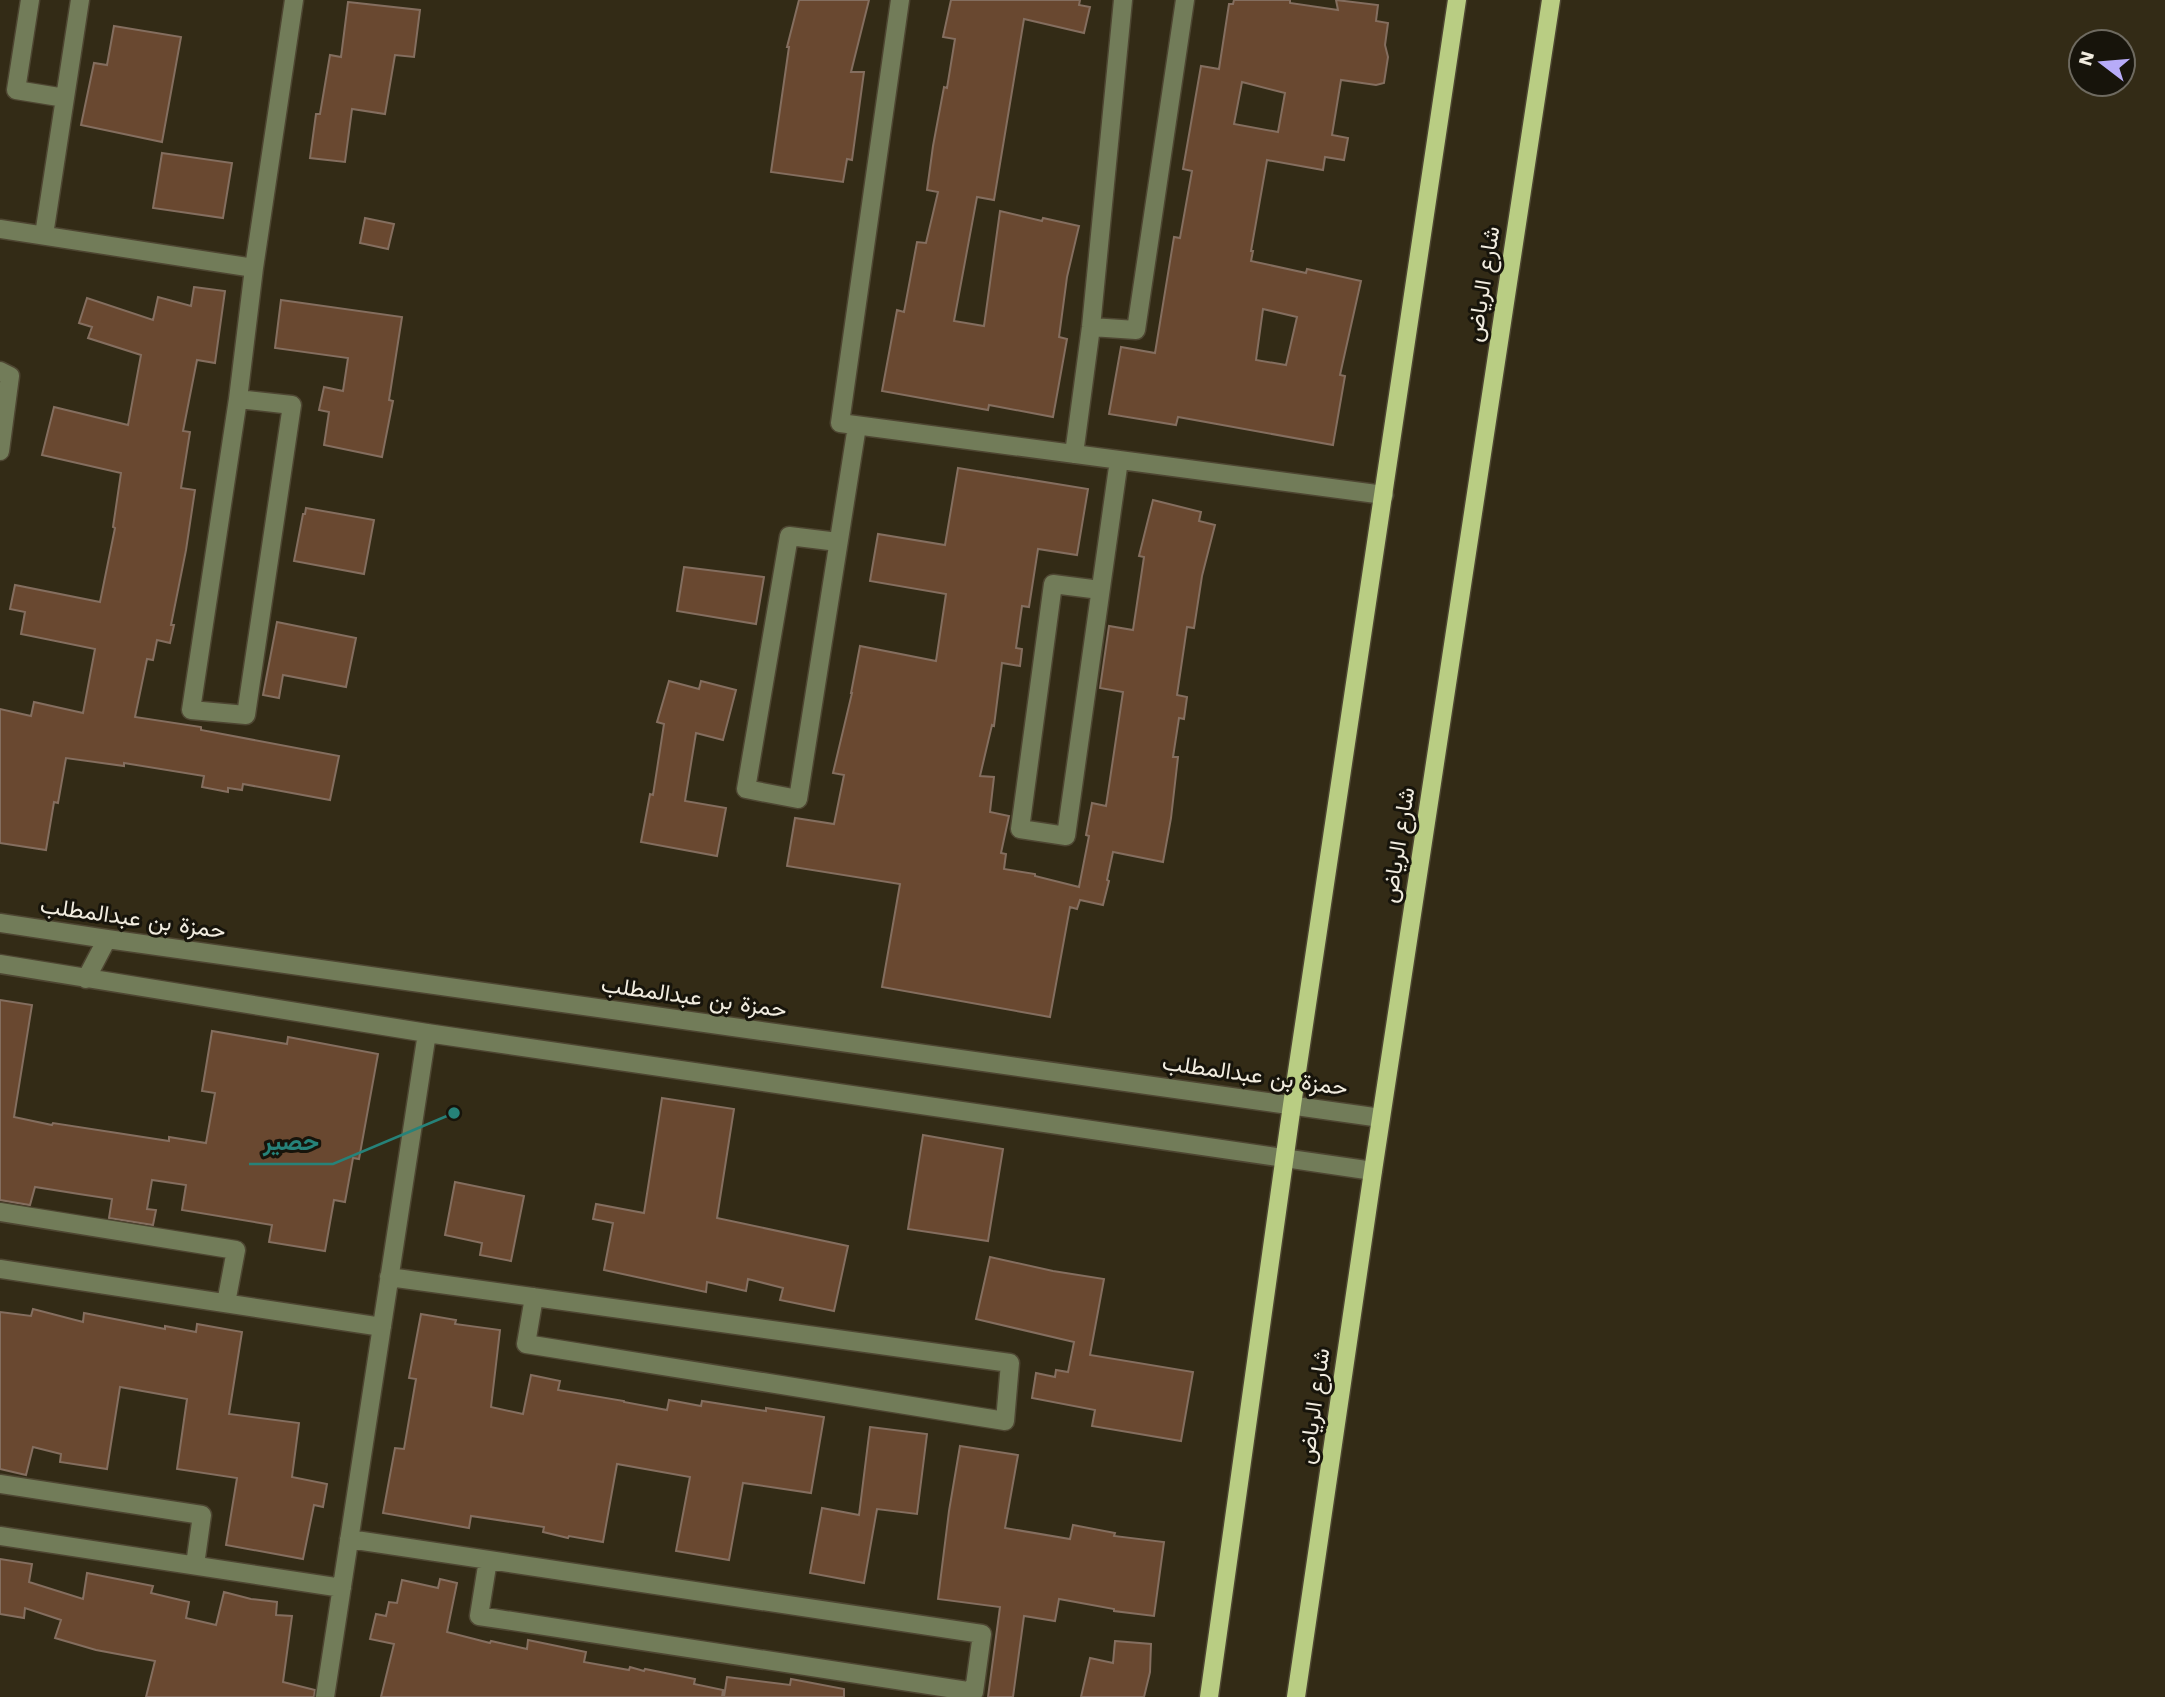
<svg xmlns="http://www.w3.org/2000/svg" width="2165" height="1697" viewBox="0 0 2165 1697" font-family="'Work Sans',Vazirmatn,sans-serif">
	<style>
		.building { fill: #694830; stroke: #846e5f; stroke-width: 2; fill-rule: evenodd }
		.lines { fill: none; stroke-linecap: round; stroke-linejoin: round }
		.minor-casing { stroke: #4e4632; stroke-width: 21 }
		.major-casing { stroke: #4e4632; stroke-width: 21 }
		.minor { stroke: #727c59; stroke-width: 18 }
		.major { stroke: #b9cd83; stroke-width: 18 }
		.labels { text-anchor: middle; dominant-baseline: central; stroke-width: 6; stroke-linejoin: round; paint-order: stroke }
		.street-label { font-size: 23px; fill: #f1ecdf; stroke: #17140b }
		.leader { fill: none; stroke: #268279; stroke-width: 2.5 }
		.callout-dot { fill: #268279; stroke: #17140b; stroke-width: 2.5 }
		.callout-label { font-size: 24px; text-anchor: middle; font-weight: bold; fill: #268279; stroke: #17140b; stroke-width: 6; stroke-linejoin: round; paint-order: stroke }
	</style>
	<rect width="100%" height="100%" fill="#332b16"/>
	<!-- building -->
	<path class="building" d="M799 0H869L851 72H864L852 160 847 159 843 182 771 172 789 47H787Z
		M951 0H1080L1079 5 1090 7 1084 33 1024 19 994 200 977 197 954 321 984 326 1000 211 1042 221 1043 218 1079 226 1067 277 1059 337 1067 339 1053 417 989 405 988 410 882 391 897 310 904 312 917 242 926 243 938 192 927 190 933 146 944 87 947 88 955 39 943 37Z
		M1234 0H1290V3L1338 10 1336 0 1378 5 1376 21 1388 23 1385 45 1388 57 1384 83 1376 85 1341 80 1332 135 1348 138 1344 160 1325 157 1323 170 1267 160 1251 251H1253L1251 261 1306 273 1307 269 1361 281 1340 375 1345 376 1333 445 1178 417 1176 425 1109 414 1121 347 1155 353 1174 237 1180 238 1192 171 1183 169 1201 66 1219 69 1229 4H1233ZM1242 82 1285 93 1278 132 1234 124ZM1263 309 1297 317 1286 365 1256 360Z
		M348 2 420 10 414 57 395 55 385 114 352 109 345 162 310 158 316 114H320L330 55 341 57Z
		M114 26 181 37 162 142 81 125 94 63 107 65Z
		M162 153 232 163 223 218 153 208Z
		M365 218 394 224 388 249 360 243Z
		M194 287 225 291 215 363 197 360 183 431 190 432 181 488 195 490 186 550 171 625H174L170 643 157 640 153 660 147 659 135 717 201 727V730L339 756 330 800 243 784 242 790 228 788V792L202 787 204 776 124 763V766L66 758 58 803 54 802 46 850 0 843V709L31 716 34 702 83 713 95 649 21 634 25 612 10 609 15 585 100 602 115 528 113 527 121 473 42 455 54 407 128 425 141 355 88 338 92 327 79 323 87 298 153 320 158 297 191 306Z
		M281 300 402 317 389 400 393 401 382 457 324 445 329 412 319 410 324 387 343 391 348 358 275 348Z
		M958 468 1088 489 1077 555 1038 549 1029 607 1022 606 1016 648 1022 649 1020 666 1002 663 994 726 992 725 980 776 994 777 990 812 1009 816 1001 853 1006 854 1004 869 1035 874V876L1079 887 1089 836 1086 835 1092 803 1106 806 1123 692 1100 688 1109 626 1133 630 1144 557 1139 556 1153 500 1201 512 1199 521 1215 525 1202 576 1194 628 1187 627 1177 695 1187 697 1184 719 1179 718 1173 757H1178L1171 818 1163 862 1113 852 1107 880 1109 881 1103 905 1080 900 1077 909 1070 907 1050 1017 882 987 900 884 787 866 795 818 834 824 844 775 833 773 852 693H851L860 646 936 661 946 594 870 581 878 534 945 545Z
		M306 508 374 520 364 574 294 561 303 514H305Z
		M684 567 764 577 756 624 677 611Z
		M277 622 356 638 346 687 283 675 279 698 263 695Z
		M669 681 699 689 701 681 736 690 723 740 696 733 685 801 726 808 717 856 641 842 650 794 653 795 664 724 657 722Z
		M0 1000 32 1005 14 1117 52 1125 53 1123 169 1141V1137L206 1143 215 1093 202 1091 212 1031 287 1044 288 1037 378 1054 359 1159 353 1158 345 1202 334 1200 325 1251 269 1242 272 1225 182 1210 186 1185 152 1180 147 1209 156 1210 153 1225 109 1218 112 1199 79 1194 35 1187 30 1205 0 1200Z
		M662 1098 734 1109 717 1218 848 1246 834 1311 780 1300 783 1288 748 1279 746 1291 707 1282 706 1292 604 1270 613 1223 593 1219 596 1204 644 1213Z
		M923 1135 1003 1149 988 1241 908 1229Z
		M455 1182 524 1196 511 1261 480 1255 482 1243 445 1235Z
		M990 1257 1053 1271 1104 1279 1090 1355 1193 1372 1181 1441 1092 1426 1095 1410 1032 1398 1036 1373 1055 1377 1056 1370 1068 1372 1074 1342 976 1319Z
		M33 1309 83 1322 84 1313 165 1329V1326L196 1332 197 1324 242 1332 229 1414 299 1423 292 1477 327 1484 323 1507 314 1505 303 1559 226 1545 237 1478 177 1469 187 1399 120 1387 107 1469 60 1462 61 1454 33 1447 26 1475 0 1469V1312L31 1316Z
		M421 1314 456 1320 455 1324 500 1330 491 1407 523 1414 531 1375 560 1381 558 1390 624 1401V1402L667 1410 669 1400 701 1406 702 1401 766 1411V1408L824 1417 811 1493 743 1483 729 1560 676 1551 690 1477 617 1464 603 1542 569 1536 568 1538 543 1532 544 1527 471 1516 469 1528 383 1513 395 1448 404 1449 416 1379 409 1378Z
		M870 1427 927 1434 917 1514 877 1509 864 1583 810 1573 822 1508 859 1515Z
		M960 1446 1018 1455 1005 1528 1070 1539 1073 1525 1115 1533 1114 1536 1164 1542 1154 1616 1114 1611V1609L1059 1599 1055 1621 1024 1616 1013 1697H988L1000 1607 938 1599 949 1511Z
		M0 1559 32 1564 29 1582 83 1599 87 1573 153 1586 151 1593 189 1602 186 1618 216 1625 224 1592 251 1599 277 1602 276 1615 292 1616 283 1682 315 1690 314 1697H146L155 1661 96 1650 55 1638 61 1620 25 1608 24 1618 0 1614Z
		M440 1579 457 1583 447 1632 490 1643 491 1641 527 1649 528 1640 586 1652 584 1662 629 1670 630 1667 644 1671 645 1669 695 1679 694 1684 723 1690 722 1697H381L394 1644 370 1639 376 1614 386 1616 389 1602 397 1603 402 1580 438 1588Z
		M1115 1641 1151 1644 1150 1672 1144 1697H1081L1090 1658 1113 1663Z
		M727 1677 790 1685 791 1679 844 1689V1697H724Z"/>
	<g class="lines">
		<defs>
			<path id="minor" d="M30 0 16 90 65 98
				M900 0 840 423 1384 495
				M0 229 254 268 294 0
				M44 235 80 0
				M1091 327 1136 330 1185 0
				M0 371 10 376 0 451
				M238 399 292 405 246 715 191 710 238 399 254 268
				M1074 454 1091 327 1123 0
				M838 542 789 536 746 789 798 799 857 426
				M1100 590 1053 584 1020 829 1066 836 1119 460
				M0 923 107 939 1381 1118
				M0 964 427 1033 1373 1171
				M86 979 107 939
				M0 1212 236 1250 226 1303
				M0 1269 382 1327
				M389 1277 1010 1363 1005 1421 526 1344 534 1297
				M0 1484 202 1515 195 1565
				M0 1536 342 1588
				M349 1539 982 1634 974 1692 479 1616 488 1560
				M325 1697 427 1033"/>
			<path id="major" d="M1209 1697 1292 1105 1457 0
				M1296 1697 1373 1171 1551 0"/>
		</defs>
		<!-- minor casing -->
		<use href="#minor" class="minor-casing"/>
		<!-- major casing -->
		<use href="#major" class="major-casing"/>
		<!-- minor -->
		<use href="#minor" class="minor"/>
		<!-- major -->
		<use href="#major" class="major"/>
	</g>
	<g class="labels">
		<!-- street labels -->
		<g class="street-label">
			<text transform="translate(1483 284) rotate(-81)">شارع الرياض</text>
			<text transform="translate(1398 845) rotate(-81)">شارع الرياض</text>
			<text transform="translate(133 918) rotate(8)">حمزة بن عبدالمطلب</text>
			<text transform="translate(694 997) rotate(8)">حمزة بن عبدالمطلب</text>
			<text transform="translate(1255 1075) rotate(8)">حمزة بن عبدالمطلب</text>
			<text transform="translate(1314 1406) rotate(-82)">شارع الرياض</text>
		</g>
	</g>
	<!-- callouts -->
	<path class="leader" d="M454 1113L333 1164H249"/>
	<circle class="callout-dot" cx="454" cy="1113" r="7"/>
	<g class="callout-label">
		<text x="291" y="1150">حصير</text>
	</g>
	<!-- north arrow -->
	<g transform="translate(2102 63) rotate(286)"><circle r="33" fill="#17140b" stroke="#6e6a60" stroke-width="2"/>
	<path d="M0-5L12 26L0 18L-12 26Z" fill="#b7abf8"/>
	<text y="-10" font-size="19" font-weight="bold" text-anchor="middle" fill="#f1ecdf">N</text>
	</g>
</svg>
